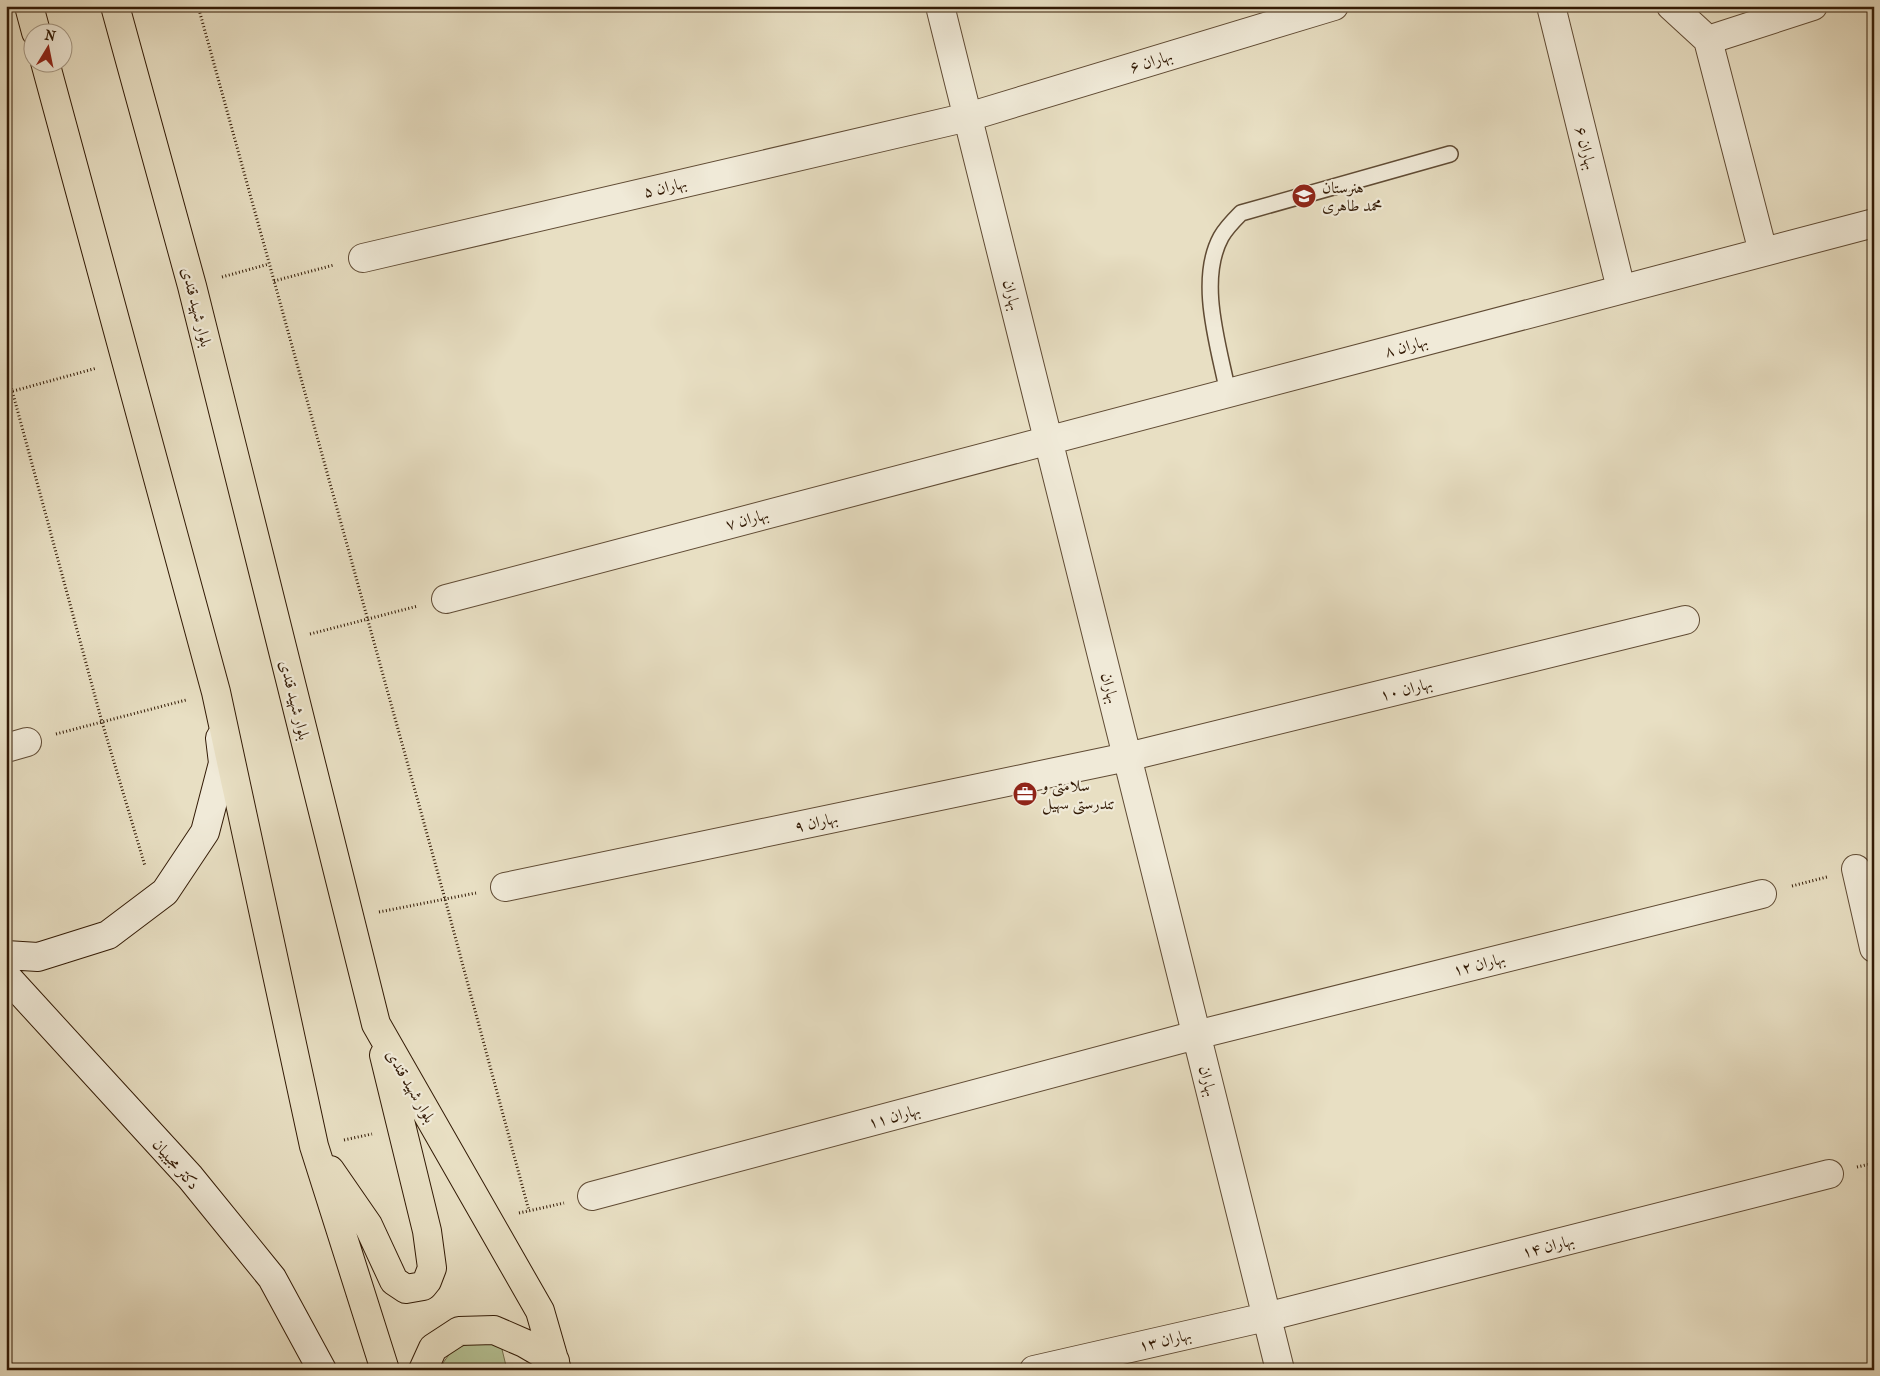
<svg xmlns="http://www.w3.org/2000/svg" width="1880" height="1376" viewBox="0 0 1880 1376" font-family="'IM FELL French Canon',Amiri,serif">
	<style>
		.green { fill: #b5c294; stroke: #746e4c }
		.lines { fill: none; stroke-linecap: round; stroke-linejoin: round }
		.lane-casing { stroke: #604b34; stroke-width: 18 }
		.street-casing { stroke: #604b34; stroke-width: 30 }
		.secondary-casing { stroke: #321a05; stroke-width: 30 }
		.primary-casing { stroke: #321a05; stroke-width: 30 }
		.path { stroke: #321a05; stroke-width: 3; stroke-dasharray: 1 2.5; stroke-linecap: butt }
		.lane { stroke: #f0ead8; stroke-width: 15 }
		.street { stroke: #f0ead8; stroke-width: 28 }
		.secondary { stroke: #f0ead8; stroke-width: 28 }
		.primary { stroke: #e8dfc3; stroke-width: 28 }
		.labels { text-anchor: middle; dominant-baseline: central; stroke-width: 4.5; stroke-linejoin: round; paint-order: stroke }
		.street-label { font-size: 16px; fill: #321a05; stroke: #f0ead8 }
		.poi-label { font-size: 16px; fill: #321a05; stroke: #f0ead8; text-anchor: start }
	</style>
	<rect width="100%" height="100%" fill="#e8dfc3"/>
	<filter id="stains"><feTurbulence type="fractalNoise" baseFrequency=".004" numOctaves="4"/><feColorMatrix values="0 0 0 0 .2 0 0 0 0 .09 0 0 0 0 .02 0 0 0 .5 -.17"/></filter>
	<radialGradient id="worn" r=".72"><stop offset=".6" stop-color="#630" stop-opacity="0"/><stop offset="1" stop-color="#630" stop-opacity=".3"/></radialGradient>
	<!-- green -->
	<path class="green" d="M500 1341 507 1370H443V1363L453 1349 475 1342Z"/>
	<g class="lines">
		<defs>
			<path id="lane" d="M1228 393C1219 347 1197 281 1221 237 1226 228 1234 220 1241 213L1450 154"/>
			<path id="street" d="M940 6 1280 1370
				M1551 6 1621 289
				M1671 6 1708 40 1813 6
				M1708 40 1763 252
				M363 258 968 117 1334 6
				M446 599 1874 223
				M6 748 27 742
				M1856 869 1874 948
				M505 887 1127 757 1685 620
				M592 1196 1196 1035 1762 894
				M1034 1370 1266 1317 1829 1174"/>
			<path id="secondary" d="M6 955 38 957 108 935 165 892 205 832 223 763 220 738
				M6 976 190 1177 272 1278 322 1370"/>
			<path id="primary" d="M29 6 36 32
				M115 6 192 286 376 1024 540 1311 557 1370
				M45 62 216 692 314 1146 385 1370
				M330 1170 368 1225 394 1281 406 1289 423 1286 427 1281 432 1268 427 1231 384 1055
				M423 1370 433 1348 459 1331 494 1330 524 1343 555 1361"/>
		</defs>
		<!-- lane casing -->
		<use href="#lane" class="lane-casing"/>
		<!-- street casing -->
		<use href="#street" class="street-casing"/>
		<!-- secondary casing -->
		<use href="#secondary" class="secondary-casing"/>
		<!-- primary casing -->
		<use href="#primary" class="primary-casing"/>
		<!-- path -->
		<path class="path" d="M198 6 445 899 529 1211
			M222 277 269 264
			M274 281 334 265
			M6 368 102 722 145 866
			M6 393 97 368
			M310 634 418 606
			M56 734 186 700
			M1792 886 1827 877
			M379 912 476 893
			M344 1140 372 1134
			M1857 1167 1874 1163
			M519 1213 564 1203"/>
		<!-- lane -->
		<use href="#lane" class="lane"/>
		<!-- street -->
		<use href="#street" class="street"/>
		<!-- secondary -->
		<use href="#secondary" class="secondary"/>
		<!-- primary -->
		<use href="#primary" class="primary"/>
	</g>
	<!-- icons -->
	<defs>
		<symbol id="school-disc" viewBox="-11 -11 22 22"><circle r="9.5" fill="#8f2418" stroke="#f0ead8"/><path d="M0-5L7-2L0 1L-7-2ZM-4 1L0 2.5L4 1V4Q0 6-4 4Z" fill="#fff"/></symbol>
		<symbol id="office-disc" viewBox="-11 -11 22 22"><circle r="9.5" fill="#8f2418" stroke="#f0ead8"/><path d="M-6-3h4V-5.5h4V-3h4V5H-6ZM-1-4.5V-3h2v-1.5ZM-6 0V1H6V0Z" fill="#fff"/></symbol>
	</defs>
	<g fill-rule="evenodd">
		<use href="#school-disc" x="1290" y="182" width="28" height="28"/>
		<use href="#office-disc" x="1011" y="780" width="28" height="28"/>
	</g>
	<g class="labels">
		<!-- street labels -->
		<g class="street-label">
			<text transform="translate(1151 61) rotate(-17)">بهاران ۶</text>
			<text transform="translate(1586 148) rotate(76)">بهاران ۶</text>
			<text transform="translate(665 187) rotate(-13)">بهاران ۵</text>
			<text transform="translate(1012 295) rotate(76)">بهاران</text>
			<text transform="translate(197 307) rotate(76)">بلوار شهید قندی</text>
			<text transform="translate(1406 346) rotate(-15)">بهاران ۸</text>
			<text transform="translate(747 519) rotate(-15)">بهاران ۷</text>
			<text transform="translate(1110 688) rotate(76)">بهاران</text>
			<text transform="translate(1406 689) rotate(-14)">بهاران ۱۰</text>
			<text transform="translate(295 700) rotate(76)">بلوار شهید قندی</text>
			<text transform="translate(816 822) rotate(-12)">بهاران ۹</text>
			<text transform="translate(1479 964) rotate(-14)">بهاران ۱۲</text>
			<text transform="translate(1208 1081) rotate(76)">بهاران</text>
			<text transform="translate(411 1086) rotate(60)">بلوار شهید قندی</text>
			<text transform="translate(894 1116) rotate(-15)">بهاران ۱۱</text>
			<text transform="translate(176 1164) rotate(49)">دکتر مجیبیان</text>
			<text transform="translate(1548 1246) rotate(-14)">بهاران ۱۴</text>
			<text transform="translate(1165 1340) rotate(-13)">بهاران ۱۳</text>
		</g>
		<!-- poi labels -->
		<g class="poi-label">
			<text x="1322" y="187">هنرستان<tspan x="1322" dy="18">محمد طاهری</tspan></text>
			<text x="1042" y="785">سلامتی و<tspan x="1042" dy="18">تندرستی سهیل</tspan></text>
		</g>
	</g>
	<!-- margin -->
	<rect width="1880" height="1376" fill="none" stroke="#e8dfc3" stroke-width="25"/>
	<rect x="8" y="8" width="1865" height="1361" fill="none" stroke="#321a05" stroke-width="2.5"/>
	<rect x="12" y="12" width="1855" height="1351" fill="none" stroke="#321a05"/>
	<!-- north arrow -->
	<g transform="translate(48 48) rotate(10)"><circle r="24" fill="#f0ead8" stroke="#a49784"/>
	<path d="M0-4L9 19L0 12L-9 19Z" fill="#8f2418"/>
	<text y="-8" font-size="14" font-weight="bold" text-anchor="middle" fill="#321a05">N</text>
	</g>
	<rect width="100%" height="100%" filter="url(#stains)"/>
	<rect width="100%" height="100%" fill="url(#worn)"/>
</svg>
